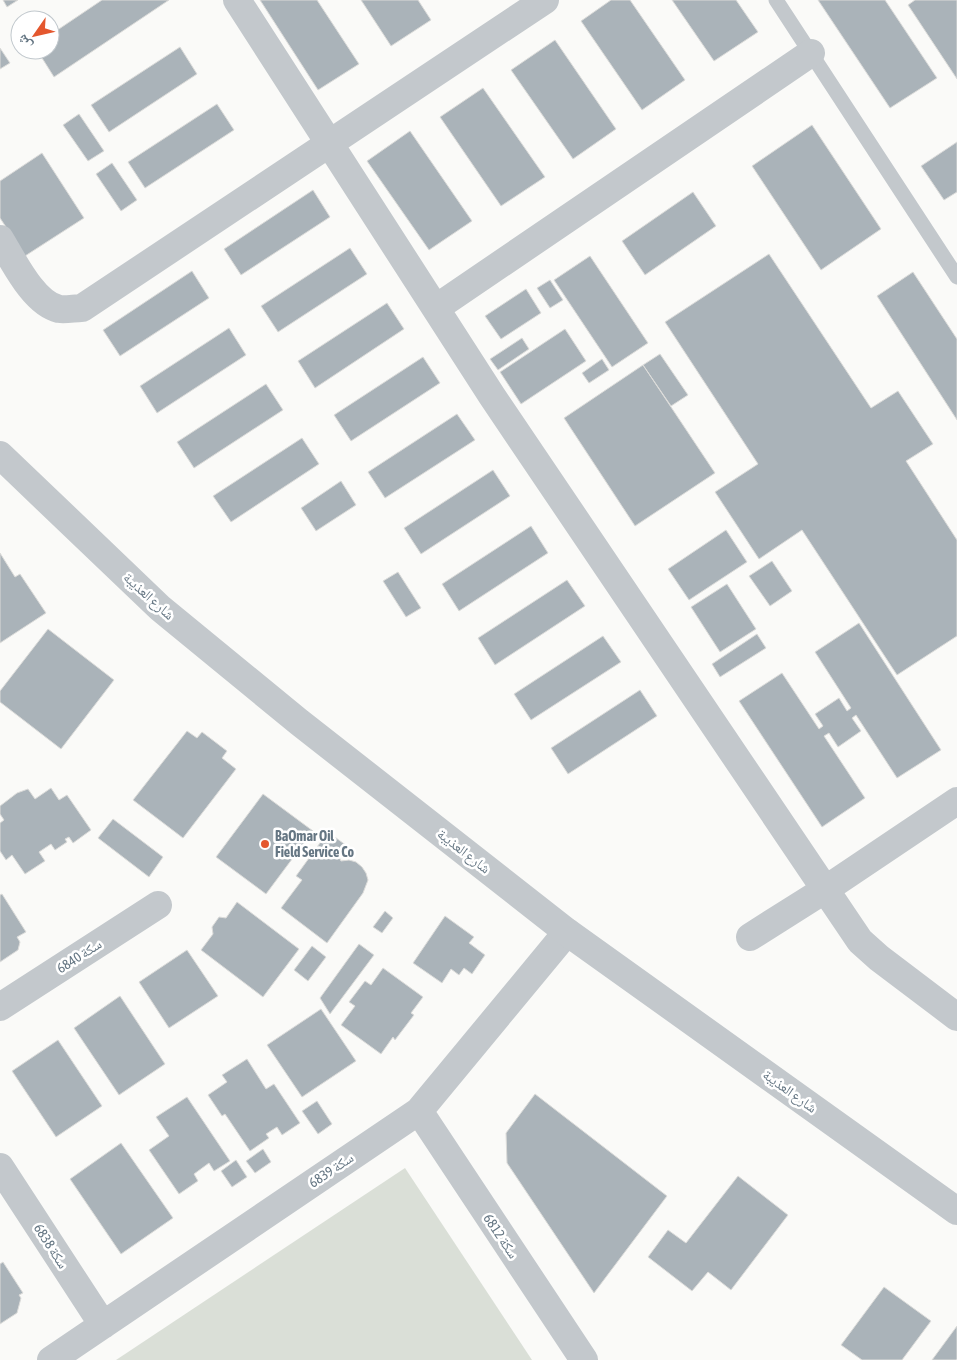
<svg xmlns="http://www.w3.org/2000/svg" width="957" height="1360" viewBox="0 0 957 1360" font-family="'Asap Condensed','Noto Naskh Arabic',sans-serif">
	<style>
		.green { fill: #dadfd7 }
		.building { fill: #aab3b9; stroke: #dcdcda }
		.lines { fill: none; stroke-linecap: round; stroke-linejoin: round }
		.service { stroke: #c3c8cc; stroke-width: 15 }
		.minor { stroke: #c3c8cc; stroke-width: 28 }
		.tertiary { stroke: #c3c8cc; stroke-width: 28 }
		.poi-dot { fill: #e4572e; stroke: #fff; stroke-width: 2 }
		.labels { text-anchor: middle; dominant-baseline: central; stroke-width: 5; stroke-linejoin: round; paint-order: stroke }
		.street-label { font-size: 14px; fill: #657683; stroke: #fff }
		.poi-label { font-size: 14px; font-weight: bold; fill: #657683; stroke: #fff; text-anchor: start }
	</style>
	<rect width="100%" height="100%" fill="#fafaf8"/>
	<!-- green -->
	<path class="green" d="M405 1168 532 1360H116Z"/>
	<!-- building -->
	<path class="building" d="M3 0H18L7 7Z
		M102 0H169L54 77 37 50H50V35Z
		M260 0H317L359 64 318 90Z
		M361 0H418L431 20 391 46Z
		M611 0H630L685 80 642 110 581 21Z
		M672 0H736L758 32 714 61Z
		M818 0H885L937 78 890 108Z
		M915 0H957V79L908 5Z
		M555 40 616 129 573 159 511 70Z
		M180 47 197 74 109 132 91 105Z
		M0 48 10 63 0 69Z
		M483 88 545 177 501 206 440 117Z
		M217 104 234 130 145 188 128 162Z
		M79 114 104 151 88 161 63 125Z
		M812 125 881 229 821 270 752 166Z
		M410 131 472 221 429 250 367 161Z
		M957 142V192L944 200 921 166Z
		M42 153 84 218 25 256 0 218V181Z
		M112 163 137 200 121 211 96 174Z
		M313 190 330 217 241 275 224 249Z
		M693 192 716 226 645 275 622 241Z
		M350 248 367 274 278 332 261 306Z
		M769 254 871 408 898 391 933 444 906 461 957 540V636L897 675 802 530 759 559 715 492 758 464 665 322Z
		M590 256 648 343 612 367 554 280Z
		M192 271 209 298 120 356 103 330Z
		M913 272 957 339V420L877 296Z
		M550 280 563 300 550 308 537 288Z
		M526 289 541 313 501 339 485 316Z
		M387 303 404 329 315 388 298 361Z
		M229 328 246 355 157 413 140 386Z
		M565 329 586 361 521 404 500 372Z
		M522 338 529 349 498 370 490 359Z
		M660 354 688 395 671 406 643 365Z
		M423 357 440 383 351 441 334 415Z
		M602 359 609 370 589 383 582 373Z
		M643 365 715 473 635 526 564 418Z
		M266 384 283 410 194 468 177 442Z
		M457 414 475 440 385 498 368 472Z
		M302 438 319 464 231 522 213 496Z
		M493 470 510 496 421 554 404 528Z
		M341 481 356 505 316 531 301 508Z
		M531 526 548 553 459 611 442 584Z
		M726 530 747 562 689 600 668 569Z
		M0 553 15 577 20 574 46 613 0 643Z
		M772 561 792 591 770 606 749 576Z
		M398 572 421 608 406 617 383 581Z
		M567 580 585 606 495 665 478 638Z
		M727 584 756 629 720 652 691 607Z
		M859 623 941 750 897 778 856 715 852 718 861 731 838 747 829 733 824 736 865 798 822 827 739 701 782 673 819 729 823 726 815 714 839 698 847 711 851 708 815 652Z
		M48 629 114 680 61 749 0 702V691Z
		M757 634 766 648 720 677 712 664Z
		M603 636 621 662 531 720 514 694Z
		M640 690 657 716 568 774 551 748Z
		M187 731 197 738 202 732 227 751 222 758 236 769 183 838 133 800Z
		M51 788 59 800 67 795 91 830 73 843 69 837 65 839 67 842 55 850 51 844 39 852 45 861 25 874 12 855 6 860 0 851V823L4 820 0 814V806L17 793 28 789 35 799Z
		M263 794 313 831 266 894 216 857Z
		M113 819 163 857 149 877 98 838Z
		M328 832 347 846 339 857 341 861 349 860 356 862 362 867 366 873 368 880 363 893 327 943 281 908 302 880 296 876Z
		M2 894 26 932 17 937 20 942 18 950 0 962V895Z
		M237 902 299 949 263 997 201 950 213 934 212 927 219 917 226 918Z
		M385 911 393 918 382 933 373 927Z
		M445 916 474 937 469 943 485 955 472 974 464 968 459 975 451 969 442 983 413 963Z
		M359 944 374 955 330 1014 320 998Z
		M312 946 326 957 308 981 294 970Z
		M187 950 218 996 169 1028 139 982Z
		M383 968 423 997 411 1013 414 1015 395 1040 393 1037 381 1054 341 1025 355 1006 349 1002 365 981 371 985Z
		M120 996 165 1064 119 1095 74 1028Z
		M321 1009 356 1061 302 1097 267 1045Z
		M58 1040 102 1106 56 1137 12 1071Z
		M247 1059 266 1089 274 1084 300 1123 282 1135 277 1127 266 1134 269 1138 250 1151 225 1114 222 1116 208 1095 227 1082 222 1075Z
		M535 1094 667 1196 594 1293 507 1163 506 1133Z
		M187 1097 230 1161 214 1171 209 1163 194 1174 198 1181 179 1194 149 1150 169 1136 156 1117Z
		M317 1101 332 1124 318 1134 302 1111Z
		M121 1143 173 1218 121 1254 70 1179Z
		M263 1149 271 1162 255 1173 246 1161Z
		M236 1160 247 1177 232 1187 221 1171Z
		M738 1176 788 1215 731 1290 708 1272 692 1291 648 1257 668 1230 686 1243Z
		M3 1262 23 1293 19 1295 21 1298 17 1313 0 1324V1264Z
		M884 1287 931 1321 902 1360H862L841 1345Z
		M957 1326V1359L956 1360H932Z"/>
	<g class="lines">
		<!-- service -->
		<path class="service" d="M776 0 957 277"/>
		<!-- minor -->
		<path class="minor" d="M237 0 492 396 860 941 879 958 957 1017
			M0 239C13 260 33 303 59 309 66 310 75 308 82 308L545 0
			M436 308 811 53
			M750 937 826 889 957 801
			M0 1007 158 905
			M419 1111 584 1360
			M0 1167 103 1325
			M51 1360 419 1111 567 932"/>
		<!-- tertiary -->
		<path class="tertiary" d="M0 455 160 608 299 722 567 932 957 1211"/>
	</g>
	<!-- markers -->
	<circle class="poi-dot" cx="265" cy="844" r="5"/>
	<g class="labels">
		<!-- street labels -->
		<g class="street-label">
			<text transform="translate(149 596) rotate(42)">شارع العذيبة</text>
			<text transform="translate(464 851) rotate(38)">شارع العذيبة</text>
			<text transform="translate(79 956) rotate(-33)">سكة 6840</text>
			<text transform="translate(790 1091) rotate(36)">شارع العذيبة</text>
			<text transform="translate(331 1170) rotate(-34)">سكة 6839</text>
			<text transform="translate(501 1236) rotate(56)">سكة 6812</text>
			<text transform="translate(51 1246) rotate(57)">سكة 6838</text>
		</g>
		<!-- poi labels -->
		<g class="poi-label">
			<text x="275" y="836">BaOmar Oil<tspan x="275" dy="16">Field Service Co</tspan></text>
		</g>
	</g>
	<!-- north arrow -->
	<g transform="translate(35 35) rotate(236)"><circle r="24" fill="#ffffff" stroke="#c1c8cd"/>
	<path d="M0-4L9 19L0 12L-9 19Z" fill="#e4572e"/>
	<text y="-8" font-size="14" font-weight="bold" text-anchor="middle" fill="#657683">ش</text>
	</g>
</svg>
